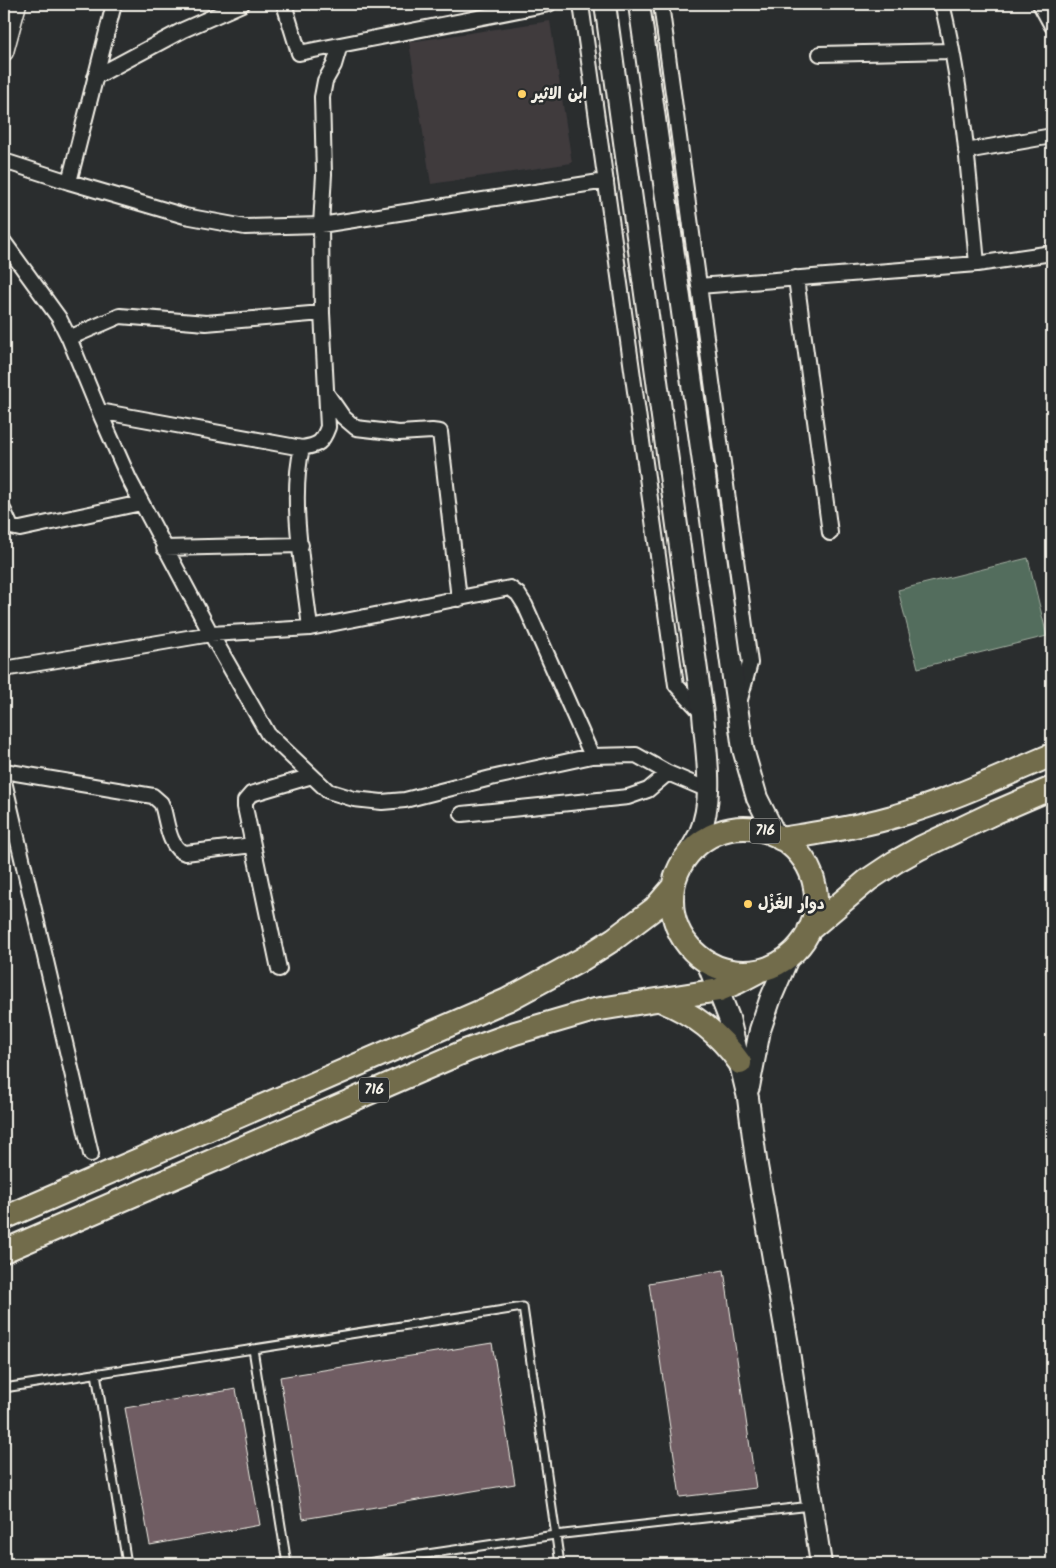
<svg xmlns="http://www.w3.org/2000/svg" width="1056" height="1568" viewBox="0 0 1056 1568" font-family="Kalam,'Playpen Sans Arabic',sans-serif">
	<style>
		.built { fill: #3f3b3e }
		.green { fill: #536d5d; stroke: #a4afa2 }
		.building { fill: #6f5d64; stroke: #f4f1e8 }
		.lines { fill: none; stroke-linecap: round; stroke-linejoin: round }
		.service-casing { stroke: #f4f1e8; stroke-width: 11 }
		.minor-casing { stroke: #f4f1e8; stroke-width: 18 }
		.tertiary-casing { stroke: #f4f1e8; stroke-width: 21 }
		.secondary-casing { stroke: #f4f1e8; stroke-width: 24 }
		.primary-casing { stroke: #f4f1e8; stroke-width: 26 }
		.service { stroke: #2a2d2e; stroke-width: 7 }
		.minor { stroke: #2a2d2e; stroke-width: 14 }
		.tertiary { stroke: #2a2d2e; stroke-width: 18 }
		.secondary { stroke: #2a2d2e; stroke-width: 20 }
		.primary { stroke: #726c4b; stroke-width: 22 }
		.poi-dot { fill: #ffd166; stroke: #2a2d2e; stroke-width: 2 }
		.labels { text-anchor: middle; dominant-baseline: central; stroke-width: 5; stroke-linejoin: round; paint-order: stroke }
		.shield { fill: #2a2d2e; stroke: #b7b6b0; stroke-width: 1 }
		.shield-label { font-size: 15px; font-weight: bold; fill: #f4f1e8 }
		.poi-label { font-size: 16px; font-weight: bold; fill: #f4f1e8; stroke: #2a2d2e; text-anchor: start }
	</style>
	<rect width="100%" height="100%" fill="#2a2d2e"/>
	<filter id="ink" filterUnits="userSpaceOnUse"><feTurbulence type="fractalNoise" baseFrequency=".02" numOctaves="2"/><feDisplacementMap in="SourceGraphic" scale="10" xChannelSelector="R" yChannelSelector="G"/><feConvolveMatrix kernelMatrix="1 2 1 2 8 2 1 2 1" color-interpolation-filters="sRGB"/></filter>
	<g filter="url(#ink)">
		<!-- built -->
		<path class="built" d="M550 21 572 163 431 184 409 42Z"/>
		<!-- green -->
		<path class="green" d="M1028 558 1047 636 918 668 898 590Z"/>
		<!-- building -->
		<path class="building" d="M724 1270 756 1488 680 1497 649 1283Z
			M492 1343 515 1484 303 1519 280 1377Z
			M236 1389 260 1525 150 1545 125 1408Z"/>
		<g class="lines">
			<defs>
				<path id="service" d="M253 1349 287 1564
					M96 1373 127 1564
					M4 1388 523 1307 560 1564
					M360 1564 555 1535 811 1506"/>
				<path id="minor" d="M284 4 299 53 549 4
					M581 4 676 685 703 714
					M661 4 750 663 739 703
					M942 4C963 89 969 177 977 264
					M1040 4 1052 26
					M820 54 951 51
					M95 77 183 30 242 4
					M966 151 1052 136
					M4 161 69 182 185 216 245 227 321 225 606 181
					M69 182 114 4
					M4 242 59 318 69 338 99 411 129 479 211 634 268 734 328 791 354 799 382 802 405 800 491 778 592 756 636 755 668 773 708 790
					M796 278 830 533
					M699 286 977 264 1052 253
					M69 338 120 316 206 323 322 313
					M327 394 343 417 356 428 399 433 432 431 440 432 459 599
					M99 411 302 448
					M4 511 11 527 20 529 141 503
					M164 548 301 545
					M310 628C304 573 289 501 302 448 319 445 322 443 328 427L322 313 321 225 324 174 322 97 325 81 334 65 340 45
					M4 669 211 634 310 628 510 588 518 594 525 605 592 756
					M4 771 153 796 161 803 163 808C167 822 169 849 185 853L253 845
					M4 781 91 1154
					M462 814 628 797 648 790 668 773
					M279 969 245 807V801L251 794 312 776"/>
				<path id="tertiary" d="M4 52 17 4"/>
				<path id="secondary" d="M605 4 703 714C706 753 715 798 699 835 695 842 691 849 687 856
					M639 4 743 749 757 798 776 836
					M707 962 729 1018 748 1098 756 1160 788 1345 821 1564
					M749 1087 760 1030 770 1000 788 958"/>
				<path id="primary" d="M672 900a72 72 0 1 1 144 0a72 72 0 1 1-144 0Z
					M781 839C823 832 865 826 906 813 956 798 1004 775 1052 755
					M809 930 868 880 895 862 920 848 996 812 1052 788
					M660 1000C694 1014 719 1033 740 1063
					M4 1218 507 1000 581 960 614 939 655 908 673 887
					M4 1251 468 1050 515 1033 594 1010 719 990 738 982 757 972"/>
			</defs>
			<!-- service casing -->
			<use href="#service" class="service-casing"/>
			<!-- minor casing -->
			<use href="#minor" class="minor-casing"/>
			<!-- tertiary casing -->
			<use href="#tertiary" class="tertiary-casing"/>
			<!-- secondary casing -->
			<use href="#secondary" class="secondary-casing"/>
			<!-- primary casing -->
			<use href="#primary" class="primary-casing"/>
			<!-- service -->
			<use href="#service" class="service"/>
			<!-- minor -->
			<use href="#minor" class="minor"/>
			<!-- tertiary -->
			<use href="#tertiary" class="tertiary"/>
			<!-- secondary -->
			<use href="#secondary" class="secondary"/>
			<!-- primary -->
			<use href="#primary" class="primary"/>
		</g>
	</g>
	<!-- markers -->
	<g class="poi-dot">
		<circle cx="522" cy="94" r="5"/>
		<circle cx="748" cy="904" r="5"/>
	</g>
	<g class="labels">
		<!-- shield labels -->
		<g class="shield">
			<rect x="750" y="818.5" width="30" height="25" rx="4"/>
			<rect x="359" y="1077.5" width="30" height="25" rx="4"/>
		</g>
		<g class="shield-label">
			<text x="765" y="831">716</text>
			<text x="374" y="1090">716</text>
		</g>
		<!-- poi labels -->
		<g class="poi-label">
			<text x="532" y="94">ابن الاثير</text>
			<text x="758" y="904">دوار الغَزْل</text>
		</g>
	</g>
	<!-- margin -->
	<rect width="1056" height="1568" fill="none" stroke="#2a2d2e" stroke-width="20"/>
	<rect x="10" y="10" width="1036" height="1548" fill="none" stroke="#f4f1e8" stroke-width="2" filter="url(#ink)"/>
</svg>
